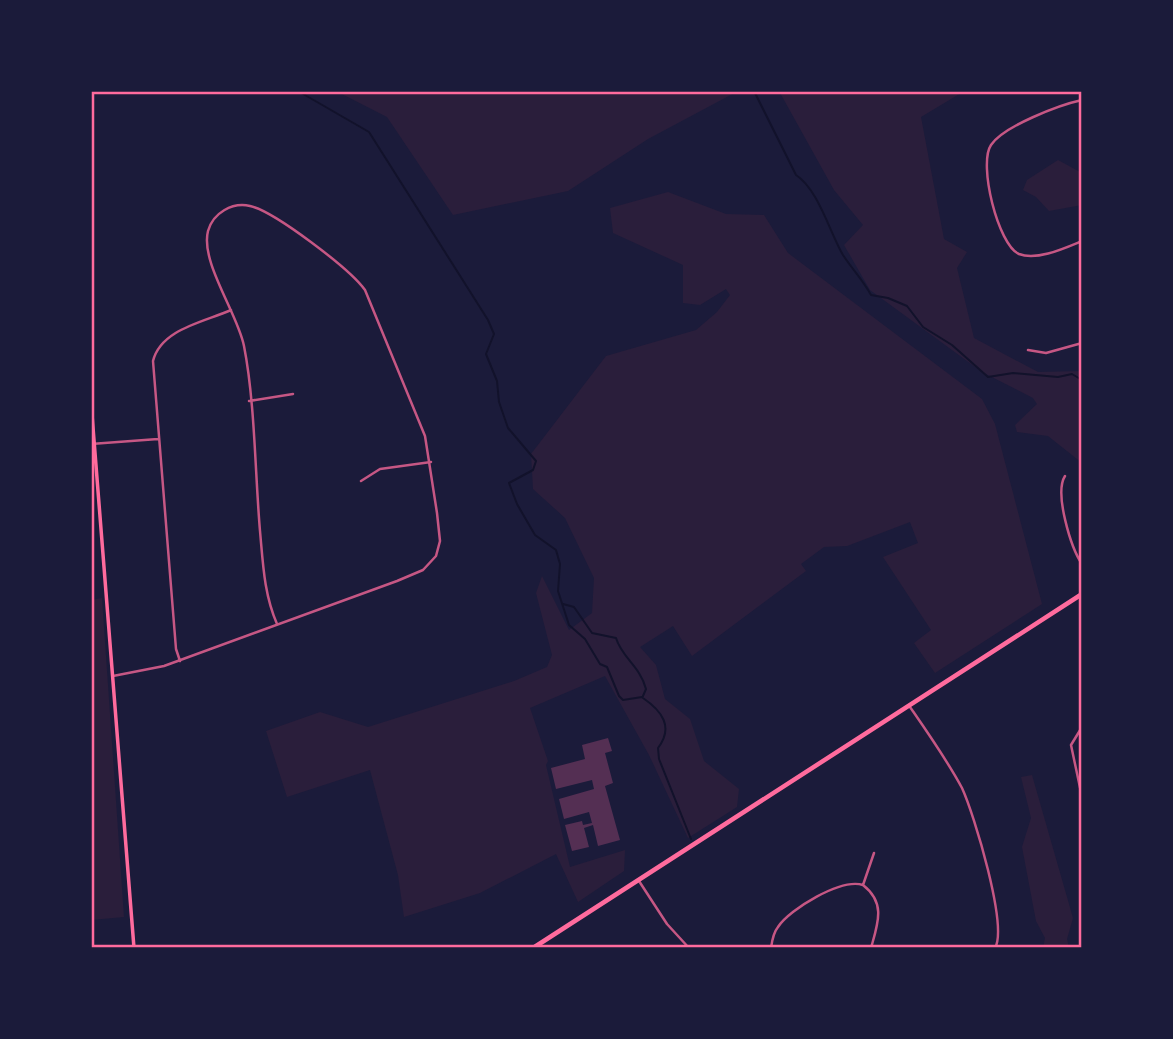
<svg xmlns="http://www.w3.org/2000/svg" width="1173" height="1039" viewBox="0 0 1173 1039" font-family="'Roboto Condensed',sans-serif">
	<style>
		.green { fill: #2a1e3b }
		.lines { fill: none; stroke-linecap: round; stroke-linejoin: round }
		.stream { stroke: #12122b; stroke-width: 2 }
		.building { fill: #542f53 }
		.minor { stroke: #c65784; stroke-width: 2.5 }
		.secondary { stroke: #ff6b9d; stroke-width: 3.5 }
		.primary { stroke: #ff6b9d; stroke-width: 4.5 }
		.neatline { fill: none; stroke: #ff6b9d; stroke-width: 2.5 }
	</style>
	<rect width="100%" height="100%" fill="#1b1b3a"/>
	<!-- green -->
	<path class="green" d="M336 91H738L648 139 568 191 453 215 387 117Z
		M779 91H960L961 93 921 117 944 239 967 252 957 268 974 338 1038 372 1082 371V463L1048 436 1017 432 1015 425 1037 404 1033 398 982 372 870 290 844 245 863 225 834 190Z
		M1058 160 1082 173V205L1049 211 1036 197 1023 190 1027 180Z
		M668 192 726 214 764 215 788 253 982 399 995 424 1042 604 935 673 914 643 931 630 883 557 918 543 910 522 847 546 824 547 801 564 806 571 692 656 673 626 640 647 656 665 665 699 690 719 704 761 739 789 737 807 688 838 649 755 605 676 530 708 548 761 546 765 570 867 625 850 624 871 578 902 556 854 480 893 404 917 398 875 370 770 287 797 266 731 320 712 368 727 514 681 547 667 552 655 536 593 542 576 569 630 592 613 594 578 565 518 533 489 531 454 606 356 696 330 717 312 730 295 726 289 700 305 683 303V265L613 233 610 208Z
		M102 598 124 917 91 920V600Z
		M1032 775 1073 918 1067 939 1069 948H1043L1045 938 1036 921 1022 847 1031 818 1021 777Z"/>
	<g class="lines">
		<!-- stream -->
		<path class="stream" d="M298 91 369 132 488 320 494 334 486 354 497 381 499 402 508 428 536 461 533 470 509 483 517 504 535 535 556 550 560 564 558 591 569 625 585 639 600 664 607 667 619 696 623 700 642 697
			M754 91 796 175C818 189 830 233 843 255 852 269 863 280 871 295L888 298 907 306 923 327 952 345 988 377 1013 373 1058 377 1072 374 1082 380
			M563 604 574 607 592 633 616 638C622 658 640 666 646 689L643 696
			M643 698C662 711 674 727 658 748L659 759 691 839"/>
	</g>
	<!-- building -->
	<path class="building" d="M608 738 612 751 605 753 613 783 605 786 620 840 598 846 593 825 584 828 589 847 572 851 565 825 582 821 583 825 592 823 589 812 564 819 559 799 594 789 592 780 556 789 551 768 585 759 582 745Z"/>
	<g class="lines">
		<!-- minor -->
		<path class="minor" d="M1082 100C1059 105 1004 126 991 145 978 164 998 245 1019 254 1037 261 1065 248 1082 241
			M1028 350 1046 353 1082 343
			M249 401 293 394
			M91 444 158 439
			M1065 476C1054 493 1071 548 1082 564
			M361 481 380 469 431 462
			M180 661 176 649 153 361C161 329 204 322 231 310
			M113 676 164 666 397 581 423 570 436 556 440 541 437 513 425 436 365 290C350 269 274 211 250 206 232 202 213 213 208 231 200 262 238 314 244 346 255 402 255 473 260 531 263 564 264 594 277 624
			M910 707C928 733 947 760 962 788 974 814 1008 926 995 948
			M1082 727 1071 745 1082 797
			M639 881 667 924 689 948
			M863 885 874 853
			M771 948C772 941 773 933 778 927 790 909 841 878 863 885 886 903 878 923 871 948"/>
		<!-- secondary -->
		<path class="secondary" d="M91 402 134 948"/>
		<!-- primary -->
		<path class="primary" d="M533 948 1082 594"/>
	</g>
	<!-- border -->
	<rect width="1173" height="1039" fill="none" stroke="#1b1b3a" stroke-width="186"/>
	<rect x="93" y="93" width="987" height="853" class="neatline"/>
</svg>
